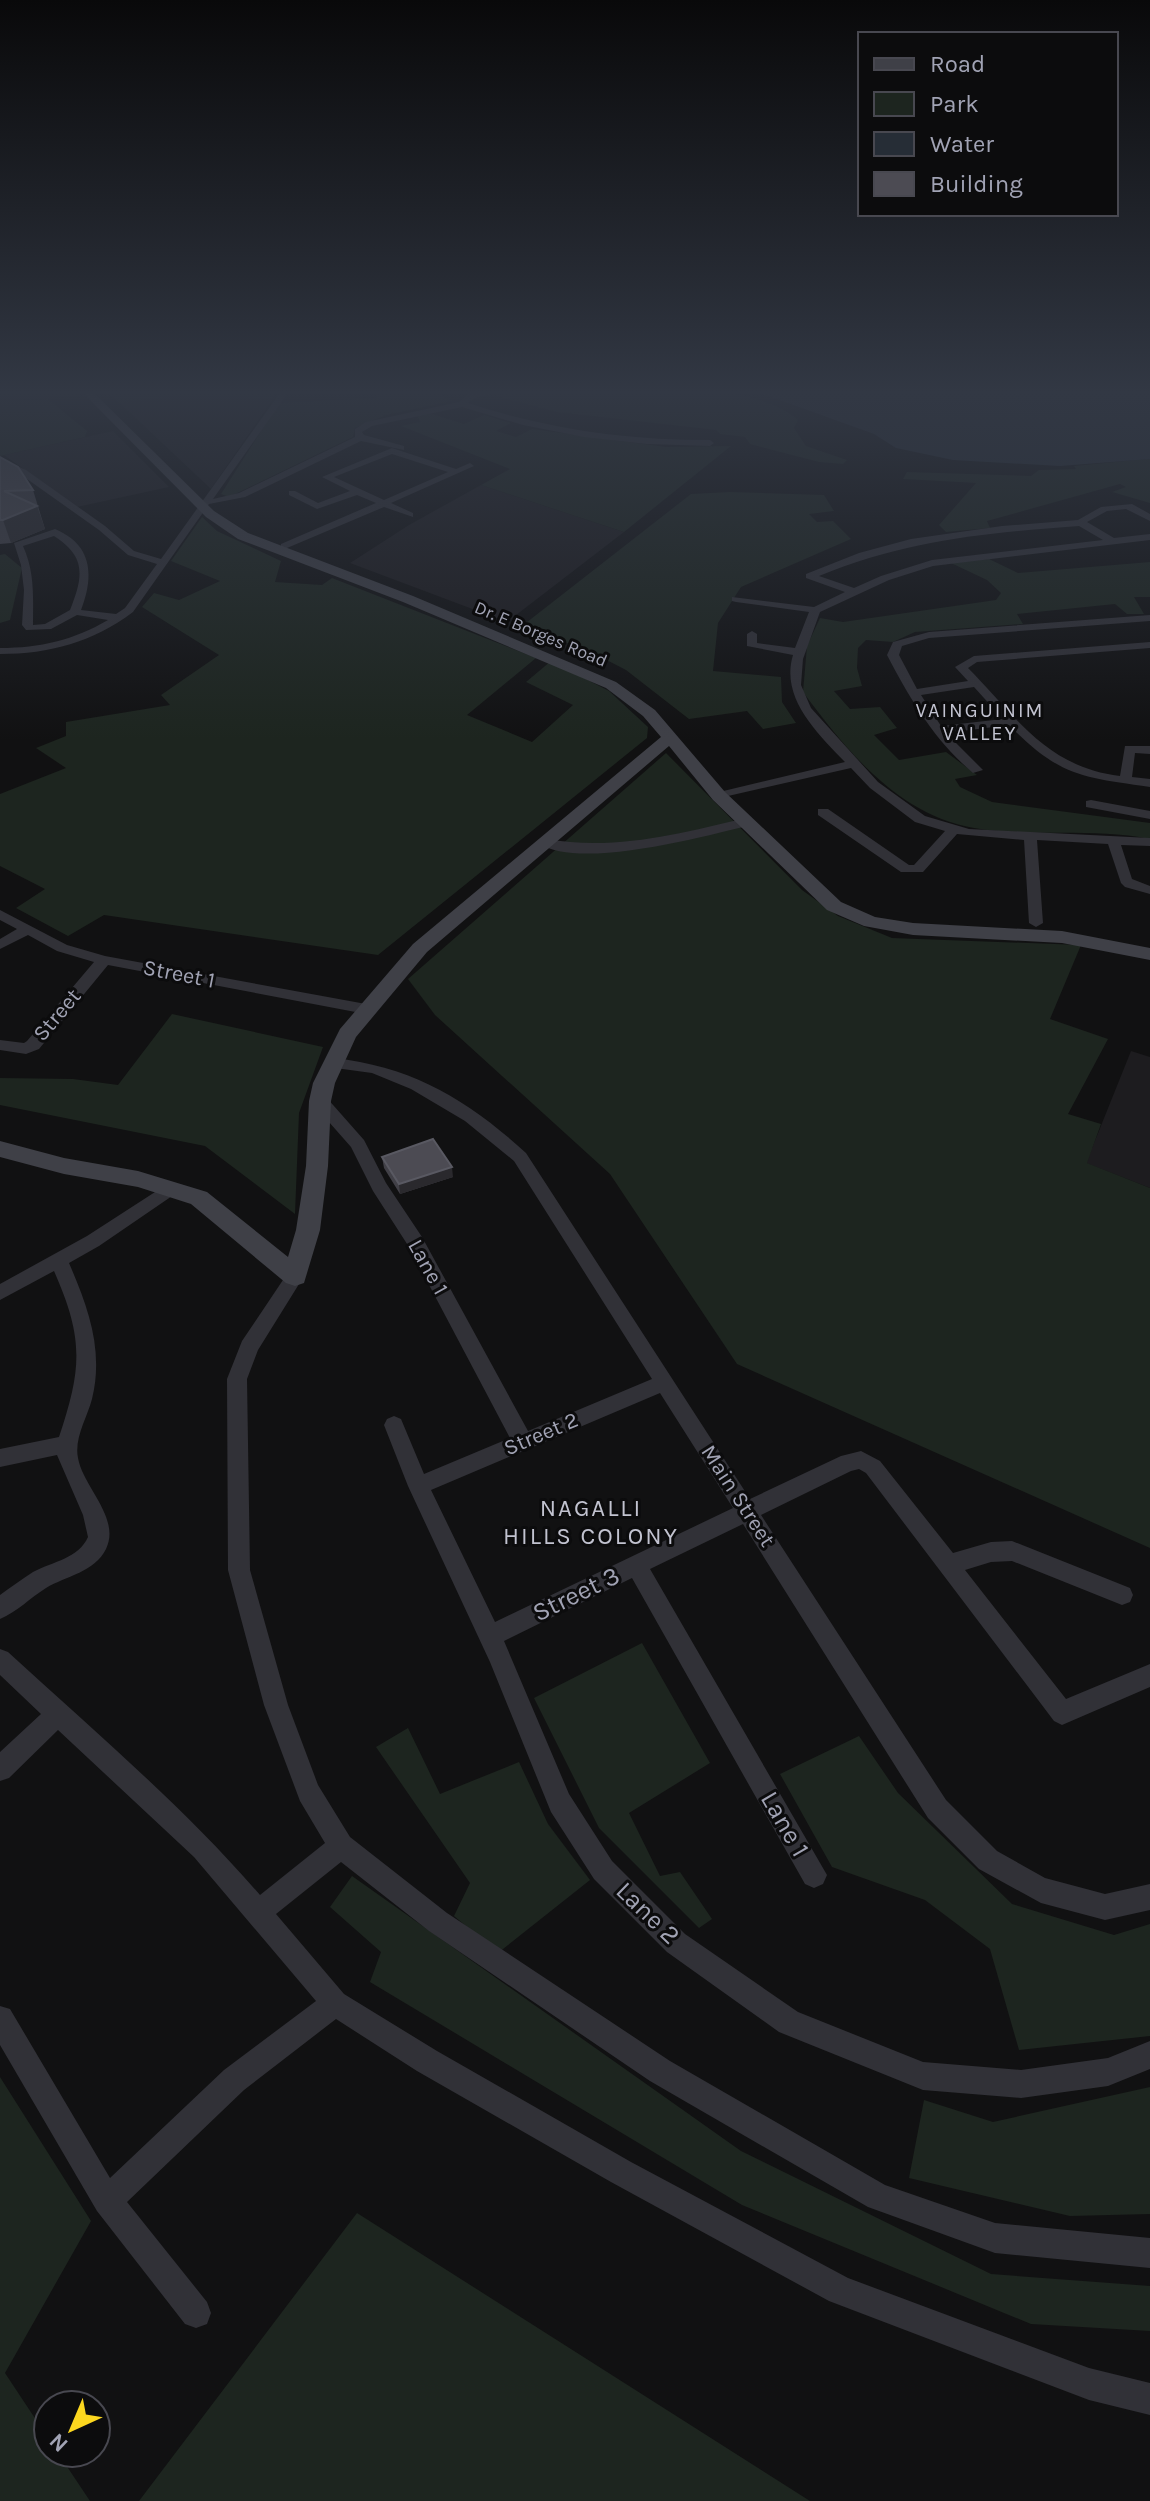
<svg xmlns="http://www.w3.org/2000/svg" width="1150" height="2501" viewBox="0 0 1150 2501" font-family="Karla,sans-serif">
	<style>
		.built { fill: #1d1c1f }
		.green { fill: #1d251f }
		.water { fill: #262d36 }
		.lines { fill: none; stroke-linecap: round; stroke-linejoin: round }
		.street { fill: #313137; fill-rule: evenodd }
		.secondary { fill: #3f4047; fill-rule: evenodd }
		.wall { fill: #414047 }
		.shaded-wall { fill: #2a292d }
		.building { fill: #4c4b53; stroke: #595962; stroke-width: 2 }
		.labels { text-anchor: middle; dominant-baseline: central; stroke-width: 6; stroke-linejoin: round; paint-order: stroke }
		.far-street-label { font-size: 18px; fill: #a1a3b4; stroke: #0c0c0d }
		.far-neighbourhood-label { font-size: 20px; letter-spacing: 2px; fill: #c2c3d0; stroke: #0c0c0d }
		.street-label { font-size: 22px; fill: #a1a3b4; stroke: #0c0c0d }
		.neighbourhood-label { font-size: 24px; letter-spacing: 2px; fill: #c2c3d0; stroke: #0c0c0d }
		.near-street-label { font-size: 26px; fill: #a1a3b4; stroke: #0c0c0d }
	</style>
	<rect width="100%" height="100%" fill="#111112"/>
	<!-- built -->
	<path class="built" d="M0 390H74L80 396 0 401Z
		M106 390H279L211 489Z
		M113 431 169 487 77 507 4 455Z
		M481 485 624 532 507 622 350 563 409 525Z
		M1131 1051 1150 1057V1188L1086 1163Z"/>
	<!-- green -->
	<path class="green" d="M106 390H279L271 398 177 395 119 403Z
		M379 390H428L452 401 386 415 355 428 353 437 229 497 221 494 279 403 376 398Z
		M515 390 724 392C750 397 777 402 798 420L794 428 806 446 847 460 843 464 819 462 750 444 745 437 720 434 716 430 557 412 497 396Z
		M48 399 87 431 85 437 0 456V401Z
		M429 413 464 424 484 415 511 423 496 431 516 437 532 429 666 447 731 446 624 532 481 485 510 469 401 426 420 422 417 415Z
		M1146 459H1150V503L1112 492 1126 487 1120 484 987 521 990 528 946 532 939 525 976 483 903 479 907 472 1031 476 1039 470 1076 469 1074 466Z
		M730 492 824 495 834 511 809 514 817 522 833 521 851 539 741 587 718 623 713 671 781 677 782 702 796 723 763 729 747 711 689 719 626 670 593 653 522 626 691 494Z
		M202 517 217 531 281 561 275 582 322 585 332 578 536 658 467 715 532 742 573 705 526 682 551 661 609 691 648 727 647 738 378 955 104 915 68 936 16 908 45 889 0 866V794L66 768 36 748 66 736V722L170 705 161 695 219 655 142 607 154 593 179 600 220 581 171 561Z
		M5 554 22 568 10 620 0 623V555Z
		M989 559 1018 573 1150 562V597H1134L1144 614H1127L1115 604 1017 614 1023 624 915 632 893 642 866 640 858 648 857 668 862 686 834 691 850 709 880 707 897 728 874 735 899 760 946 752 977 775 955 779 960 787 992 802 1150 823V839C1092 827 1032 838 974 828 898 815 846 750 803 692L807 646 820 618 843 622 996 600 1001 593 987 580 951 563Z
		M666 753 802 890 838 916 892 938 1081 945 1050 1019 1108 1039 1068 1114 1101 1124 1087 1163 1150 1188V1548L737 1364 610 1174 435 1015 408 979Z
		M172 1014 323 1047 299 1113 295 1214 205 1146 0 1105V1078L73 1079 118 1085Z
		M642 1643 710 1763 629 1813 660 1876 680 1872 712 1919 699 1928 599 1828 534 1698Z
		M408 1728 440 1794 519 1762 548 1824 590 1880 498 1953 454 1916 470 1883 376 1747Z
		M859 1736 898 1793 1012 1904 1114 1935 1150 1924V2036L1019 2050 990 1949 925 1900 832 1867 780 1774Z
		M352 1876 741 2151 991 2274 1150 2286V2331L1031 2324 742 2205 370 1982 381 1952 330 1907Z
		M0 2077 91 2221 5 2373 48 2438V2453H58L90 2501H0Z
		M1150 2087V2214L1070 2216 909 2178 924 2100 993 2122Z
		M357 2213 810 2501H139Z"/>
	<!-- water -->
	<path class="water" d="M733 390H1150V459L1060 466 953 460 896 448 874 434 763 394Z"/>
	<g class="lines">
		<!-- street -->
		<path class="street" d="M282 390H290L213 499 239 493 355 437V429L366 422 459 402 467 395V390H475V393L512 390 474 398 468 403C547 429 627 440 710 440L714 443 710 446 647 444 584 437 523 425 462 407 372 426 362 432 364 435 404 446V450L361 441 245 497 209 504 133 612C93 642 50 654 0 654V648C40 648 74 640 108 620L77 615 51 629 26 630 22 625 24 590 21 565 14 543 55 529C93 545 94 576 81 610L116 614 125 608 157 564 128 555 99 530 20 474 0 464V458L26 470 105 526 134 551 161 559ZM54 536C87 557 83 577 70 610L45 624 33 625C33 596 35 573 23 546Z
			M392 448 456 469 470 463 474 466 391 503 413 513V517L384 507 287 548H281V544L376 503 357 495 317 509 289 495V491H295L318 503 350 491 322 477ZM392 454 448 472 384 500 334 477Z
			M1132 504 1150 514V521L1126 509 1107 511 1087 522 1114 538 1150 534V540L933 566 889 580 820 612 803 659 801 685 811 708 878 782 925 816 969 829 1150 838V846L1121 845 1132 879 1150 886V894L1125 887 1121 883 1108 844 1037 840 1043 923 1036 927 1029 923 1024 840 957 834 923 872H901L818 815V809H828L909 865H914L945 831 915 822 870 788 851 768 715 799V793L845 762C817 733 780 698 793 655L747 646V634L752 631 757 634V643L795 648 809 612 736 602 732 601V597L814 607 845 592 806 578V574L859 553 911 539 1002 526 1078 520 1101 507ZM1079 526 1103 540 932 560 881 576 854 588 819 576C907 540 986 533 1079 526Z
			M1150 615V621L929 638 902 646 899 655 917 689 968 681 955 667 974 656 1150 642V648L977 662 968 668C1016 716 1046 767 1120 776L1125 746H1150V754L1135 753 1132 777 1150 779V787C1082 777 1060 777 1009 725L946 733 983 770 973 773C934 740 910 699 887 655L893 642 929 632ZM974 687 1003 719 941 726 921 695Z
			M1091 800 1150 811V819L1086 807V801Z
			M746 818 751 819V825C706 836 577 871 539 843L546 839C615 851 679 834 746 818Z
			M0 910 67 945 105 956 366 1004 374 1009 366 1014 108 965 39 1049 26 1054 0 1050V1040L24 1043 27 1041 94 962 57 951 28 935 0 949V939L17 929 0 920Z
			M334 1058C413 1067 468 1100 526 1153L750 1499 841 1456 861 1451 880 1461 953 1553 991 1542 1012 1541 1130 1588 1133 1595 1130 1602 1122 1605 1012 1561 991 1562 965 1570 1066 1699 1150 1664V1687L1062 1725 1054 1721 866 1473 859 1469 851 1471 761 1515 946 1800 997 1851 1045 1878 1105 1894 1150 1884V1910L1105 1920 1041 1903 979 1869 928 1818 743 1524 650 1569 827 1875 823 1884 814 1888 805 1884 632 1578 504 1641 569 1794 612 1861 685 1934 798 2012 923 2062 1021 2070 1108 2058 1150 2041V2069L1108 2086 1021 2098 923 2090 779 2032 667 1952 594 1879 551 1812 490 1662 408 1486 384 1425 387 1419 394 1416 401 1419 424 1474 510 1438 409 1247 373 1191 351 1147 314 1105 312 1101 314 1097H326L364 1140 386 1183 422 1237 528 1431 652 1379 514 1161 465 1121 411 1089 372 1073 328 1067 326 1063ZM660 1393 733 1508 495 1622 431 1490Z
			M169 1183 178 1189 175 1194 99 1246 69 1263C88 1307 104 1350 92 1399 87 1418 74 1438 78 1458 83 1487 121 1518 106 1549 95 1572 66 1576 46 1588 30 1598 17 1612 0 1619V1595C11 1587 22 1579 33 1572 52 1562 79 1558 88 1537L83 1515 57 1455 0 1467V1449L59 1437C82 1368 84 1339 54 1271L0 1300V1284L87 1236Z
			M295 1269 301 1271 304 1276 258 1350 247 1379 250 1570 288 1705 318 1785 350 1837 447 1913 670 2061 885 2185 995 2223 1150 2238V2268L995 2253 868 2207 650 2081 429 1931 341 1862 276 1914 344 1994 437 2051 631 2162 848 2278 1089 2368 1150 2383V2415L1089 2400 829 2301 611 2182 417 2071 336 2019 244 2090 127 2202 207 2302 211 2313 207 2324 196 2328 185 2324 97 2211 0 2045V2006L10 2009 110 2178 224 2070 316 2001 194 1857 58 1730 9 1778 0 1781V1752L41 1714 0 1675V1649L8 1652C94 1731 183 1806 260 1895L325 1843 300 1801 264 1705 228 1570 227 1379 242 1341 289 1271Z"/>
		<!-- secondary -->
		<path class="secondary" d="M80 390H91L214 511 248 533 413 596 616 682 655 710 725 792 841 902 875 917 913 923 1062 931 1150 948V960L1062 943 913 935 864 926 827 910 713 800 669 746 427 952 356 1037 335 1083 331 1101 328 1166 320 1230 304 1283 295 1286 286 1283 191 1204 138 1187 64 1174 0 1157V1141L64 1158 138 1171 207 1192 288 1257 296 1230 306 1166 309 1101 313 1083 340 1029 413 944 661 737 643 716 606 688 403 602 238 539 206 517Z"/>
	</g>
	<!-- wall -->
	<path class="wall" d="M0 457 33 490 45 529 11 543 0 544Z
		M382 1157 453 1177 400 1194 384 1168Z"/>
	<!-- shaded-wall -->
	<path class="shaded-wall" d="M37 506 45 529 11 543 3 520Z
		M452 1167 453 1177 400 1194 399 1184Z"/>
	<!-- building -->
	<path class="building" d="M0 457 18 467 33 490 4 491 37 506 3 520H0Z
		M433 1139 452 1167 399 1184 382 1157Z"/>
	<!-- sky -->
	<linearGradient id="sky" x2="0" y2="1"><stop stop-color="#09090a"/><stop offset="0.53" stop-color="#323844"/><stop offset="1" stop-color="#323844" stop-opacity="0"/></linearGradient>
	<rect width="1150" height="740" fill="url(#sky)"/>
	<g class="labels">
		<!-- far-street labels -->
		<g class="far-street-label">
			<text transform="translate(541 634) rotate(23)">Dr. E Borges Road</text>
		</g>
		<!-- far-neighbourhood labels -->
		<g class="far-neighbourhood-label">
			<text x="980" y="710">VAINGUINIM<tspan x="980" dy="23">VALLEY</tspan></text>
		</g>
		<!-- street labels -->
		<g class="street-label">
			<text transform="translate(179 974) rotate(11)">Street 1</text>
			<text transform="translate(57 1015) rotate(-50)">Street</text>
			<text transform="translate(428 1267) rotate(61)">Lane 1</text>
			<text transform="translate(541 1434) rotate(-23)">Street 2</text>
			<text transform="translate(738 1496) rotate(57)">Main Street</text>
		</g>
		<!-- neighbourhood labels -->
		<g class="neighbourhood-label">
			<text x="591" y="1508">NAGALLI<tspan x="591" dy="28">HILLS COLONY</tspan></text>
		</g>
		<!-- near-street labels -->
		<g class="near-street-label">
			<text transform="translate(576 1594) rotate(-26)">Street 3</text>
			<text transform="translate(785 1824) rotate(60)">Lane 1</text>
			<text transform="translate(648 1913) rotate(44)">Lane 2</text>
		</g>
	</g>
	<!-- legend -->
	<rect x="858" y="32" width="260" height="184" fill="#0c0c0d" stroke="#484850" stroke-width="2"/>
	<rect x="874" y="58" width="40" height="12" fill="#3f4047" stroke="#484850" stroke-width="2"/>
	<text x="930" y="72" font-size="24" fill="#a1a3b4">Road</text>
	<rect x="874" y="92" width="40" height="24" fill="#1d251f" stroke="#484850" stroke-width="2"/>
	<text x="930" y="112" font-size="24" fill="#a1a3b4">Park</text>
	<rect x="874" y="132" width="40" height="24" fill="#262d36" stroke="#484850" stroke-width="2"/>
	<text x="930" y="152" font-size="24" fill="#a1a3b4">Water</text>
	<rect x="874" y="172" width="40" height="24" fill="#4c4b53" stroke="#484850" stroke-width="2"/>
	<text x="930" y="192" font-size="24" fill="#a1a3b4">Building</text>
	<!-- north arrow -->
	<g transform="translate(72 2429) rotate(224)"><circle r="38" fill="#0c0c0d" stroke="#484850" stroke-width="2"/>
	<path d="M0-6L14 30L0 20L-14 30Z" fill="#fcd71f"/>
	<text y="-12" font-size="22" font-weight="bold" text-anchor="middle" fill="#a1a3b4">N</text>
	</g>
</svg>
